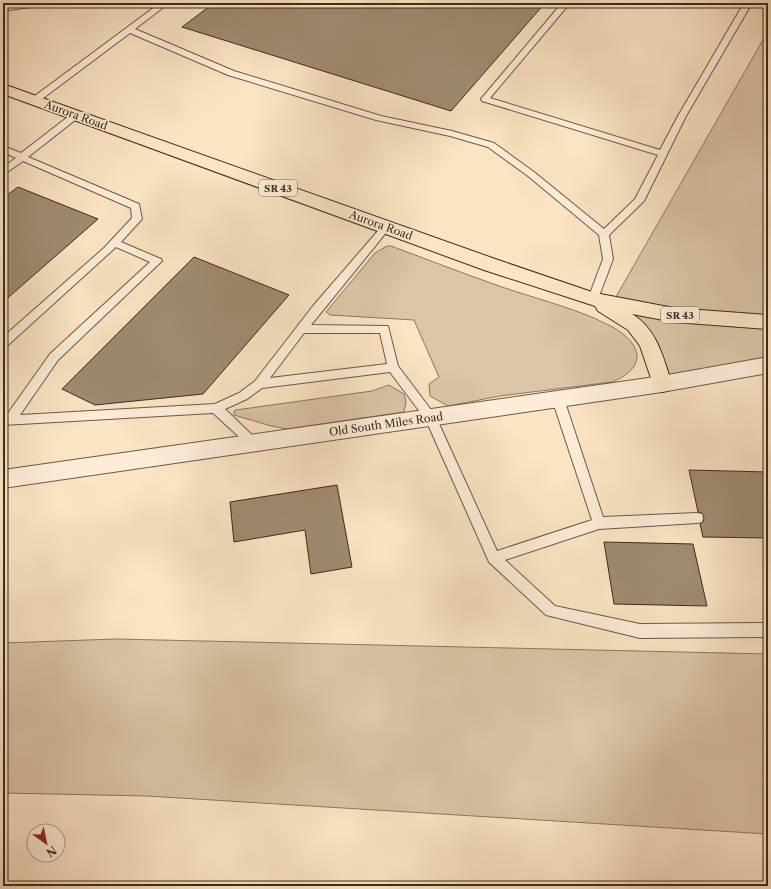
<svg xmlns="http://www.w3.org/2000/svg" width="771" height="889" viewBox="0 0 771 889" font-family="'Libre Caslon Text',serif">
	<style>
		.green { fill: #dbc4a7; stroke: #8c7762 }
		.building { fill: #9f8b73; stroke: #3c2a1c }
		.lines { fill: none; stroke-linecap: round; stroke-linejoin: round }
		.lane-casing { stroke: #6c5846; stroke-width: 2 }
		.street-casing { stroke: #6c5846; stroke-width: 2 }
		.primary-casing { stroke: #3c2a1c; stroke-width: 2 }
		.lane { fill: #fcedd9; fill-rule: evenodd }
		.street { fill: #fcedd9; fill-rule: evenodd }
		.primary { fill: #fbe4c4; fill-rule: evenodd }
		.labels { text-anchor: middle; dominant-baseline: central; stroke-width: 3; stroke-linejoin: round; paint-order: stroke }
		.shield { fill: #fcedd9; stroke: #766455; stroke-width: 1 }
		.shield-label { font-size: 10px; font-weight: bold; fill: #3c2a1c }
		.street-label { font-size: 11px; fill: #3c2a1c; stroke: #fcedd9 }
	</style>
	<rect width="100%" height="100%" fill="#fbe4c4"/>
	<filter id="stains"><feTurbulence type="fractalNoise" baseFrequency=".005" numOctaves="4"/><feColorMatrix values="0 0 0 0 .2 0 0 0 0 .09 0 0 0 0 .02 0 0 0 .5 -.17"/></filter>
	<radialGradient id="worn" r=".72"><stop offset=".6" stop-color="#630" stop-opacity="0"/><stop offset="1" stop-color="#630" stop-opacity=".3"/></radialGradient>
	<!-- green -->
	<path class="green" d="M768 31V365L662 384 649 344 609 309Z
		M387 246H391C429 260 467 275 505 288 535 298 565 306 594 318 604 323 615 327 623 334 648 354 637 372 612 382L500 396 448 406 430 396 429 384 439 377 414 320 330 315 326 312 375 253Z
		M389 385 404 394 406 402 404 412 287 429 271 426 234 415V411L236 410 372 391Z
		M116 639 768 654V834L147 796 3 793V643Z"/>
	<!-- building -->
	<path class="building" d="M214 3H545L451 111 182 27Z
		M18 187 98 219 3 302V198Z
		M194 257 289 295 203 394 95 405 62 389Z
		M689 470 768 472V538L703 537 700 524 703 522 704 518 702 513 698 512Z
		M337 485 352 567 311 574 305 530 234 542 230 502Z
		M604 542 693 544 707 606 614 604Z"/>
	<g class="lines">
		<defs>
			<path id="lane" d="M29 3H48L44 5 3 11V7Z
				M160 3H169L135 29 234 71 381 116 452 131 494 143 534 172 604 229 635 199 658 155 482 101 481 99 562 3H570L490 98 660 150 678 116 744 3H752L686 116 644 201 609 235 613 259 598 299 597 302H589L588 299 603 259 599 235 528 176 488 147 450 136 376 120 228 75 130 33 38 102H32L31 100 32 98Z
				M76 112 79 113 80 115 79 117 28 157 139 204 142 219 121 242 161 259 162 261 58 360 20 415 215 404 239 393 255 381 313 306 383 225H389L391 227 389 229 311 325 388 326 398 366 435 415 497 551 592 520 552 399 554 396 558 395 562 396 564 399 603 517 697 513 702 514 703 518 702 522 697 523 599 529 505 560 555 606 640 624 768 623V637L640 638 546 615 489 562 426 420 390 372 262 388 247 399 225 409 257 440 259 443 257 446 253 448 249 446 213 413 3 425V417L6 416 50 354 150 262 116 247 7 346 3 347V337L104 248 132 218 131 208 23 161 3 175V167L16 158 3 152V146L21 153 73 113ZM304 333H380L387 364 270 378Z"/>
			<path id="street" d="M768 357V373L662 392 3 488V470L662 376Z"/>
			<path id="primary" d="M3 84 498 260 595 293 674 308 768 315V329L674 322 632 314C657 329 663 357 672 384L669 390 662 392 655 390 640 346 628 330 598 311 595 306 484 270 3 94Z"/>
		</defs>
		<!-- lane casing -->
		<use href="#lane" class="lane-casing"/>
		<!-- street casing -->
		<use href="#street" class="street-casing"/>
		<!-- primary casing -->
		<use href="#primary" class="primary-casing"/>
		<!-- lane -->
		<use href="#lane" class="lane"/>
		<!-- street -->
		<use href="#street" class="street"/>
		<!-- primary -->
		<use href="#primary" class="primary"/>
	</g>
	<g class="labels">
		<!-- shield labels -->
		<g class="shield">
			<rect x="259" y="180" width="38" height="16" rx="3"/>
			<rect x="661" y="307" width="38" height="16" rx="3"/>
		</g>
		<g class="shield-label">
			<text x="278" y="188">SR 43</text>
			<text x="680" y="315">SR 43</text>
		</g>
		<!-- street labels -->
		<g class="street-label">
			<text transform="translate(76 115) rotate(20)">Aurora Road</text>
			<text transform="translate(381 225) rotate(20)">Aurora Road</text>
			<text transform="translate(386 424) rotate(-8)">Old South Miles Road</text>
		</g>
	</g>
	<!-- margin -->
	<rect width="771" height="889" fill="none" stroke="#fbe4c4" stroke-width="16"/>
	<rect x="4" y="4" width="763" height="881" fill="none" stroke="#3c2a1c" stroke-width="2"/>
	<rect x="8" y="8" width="755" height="873" fill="none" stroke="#3c2a1c"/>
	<!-- north arrow -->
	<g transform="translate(46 843) rotate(147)"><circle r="19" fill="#fcedd9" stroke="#af9f8d"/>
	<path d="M0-3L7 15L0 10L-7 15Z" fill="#8f2418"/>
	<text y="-6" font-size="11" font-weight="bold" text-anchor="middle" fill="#3c2a1c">N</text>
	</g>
	<rect width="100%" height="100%" filter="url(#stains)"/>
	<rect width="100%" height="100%" fill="url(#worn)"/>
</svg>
